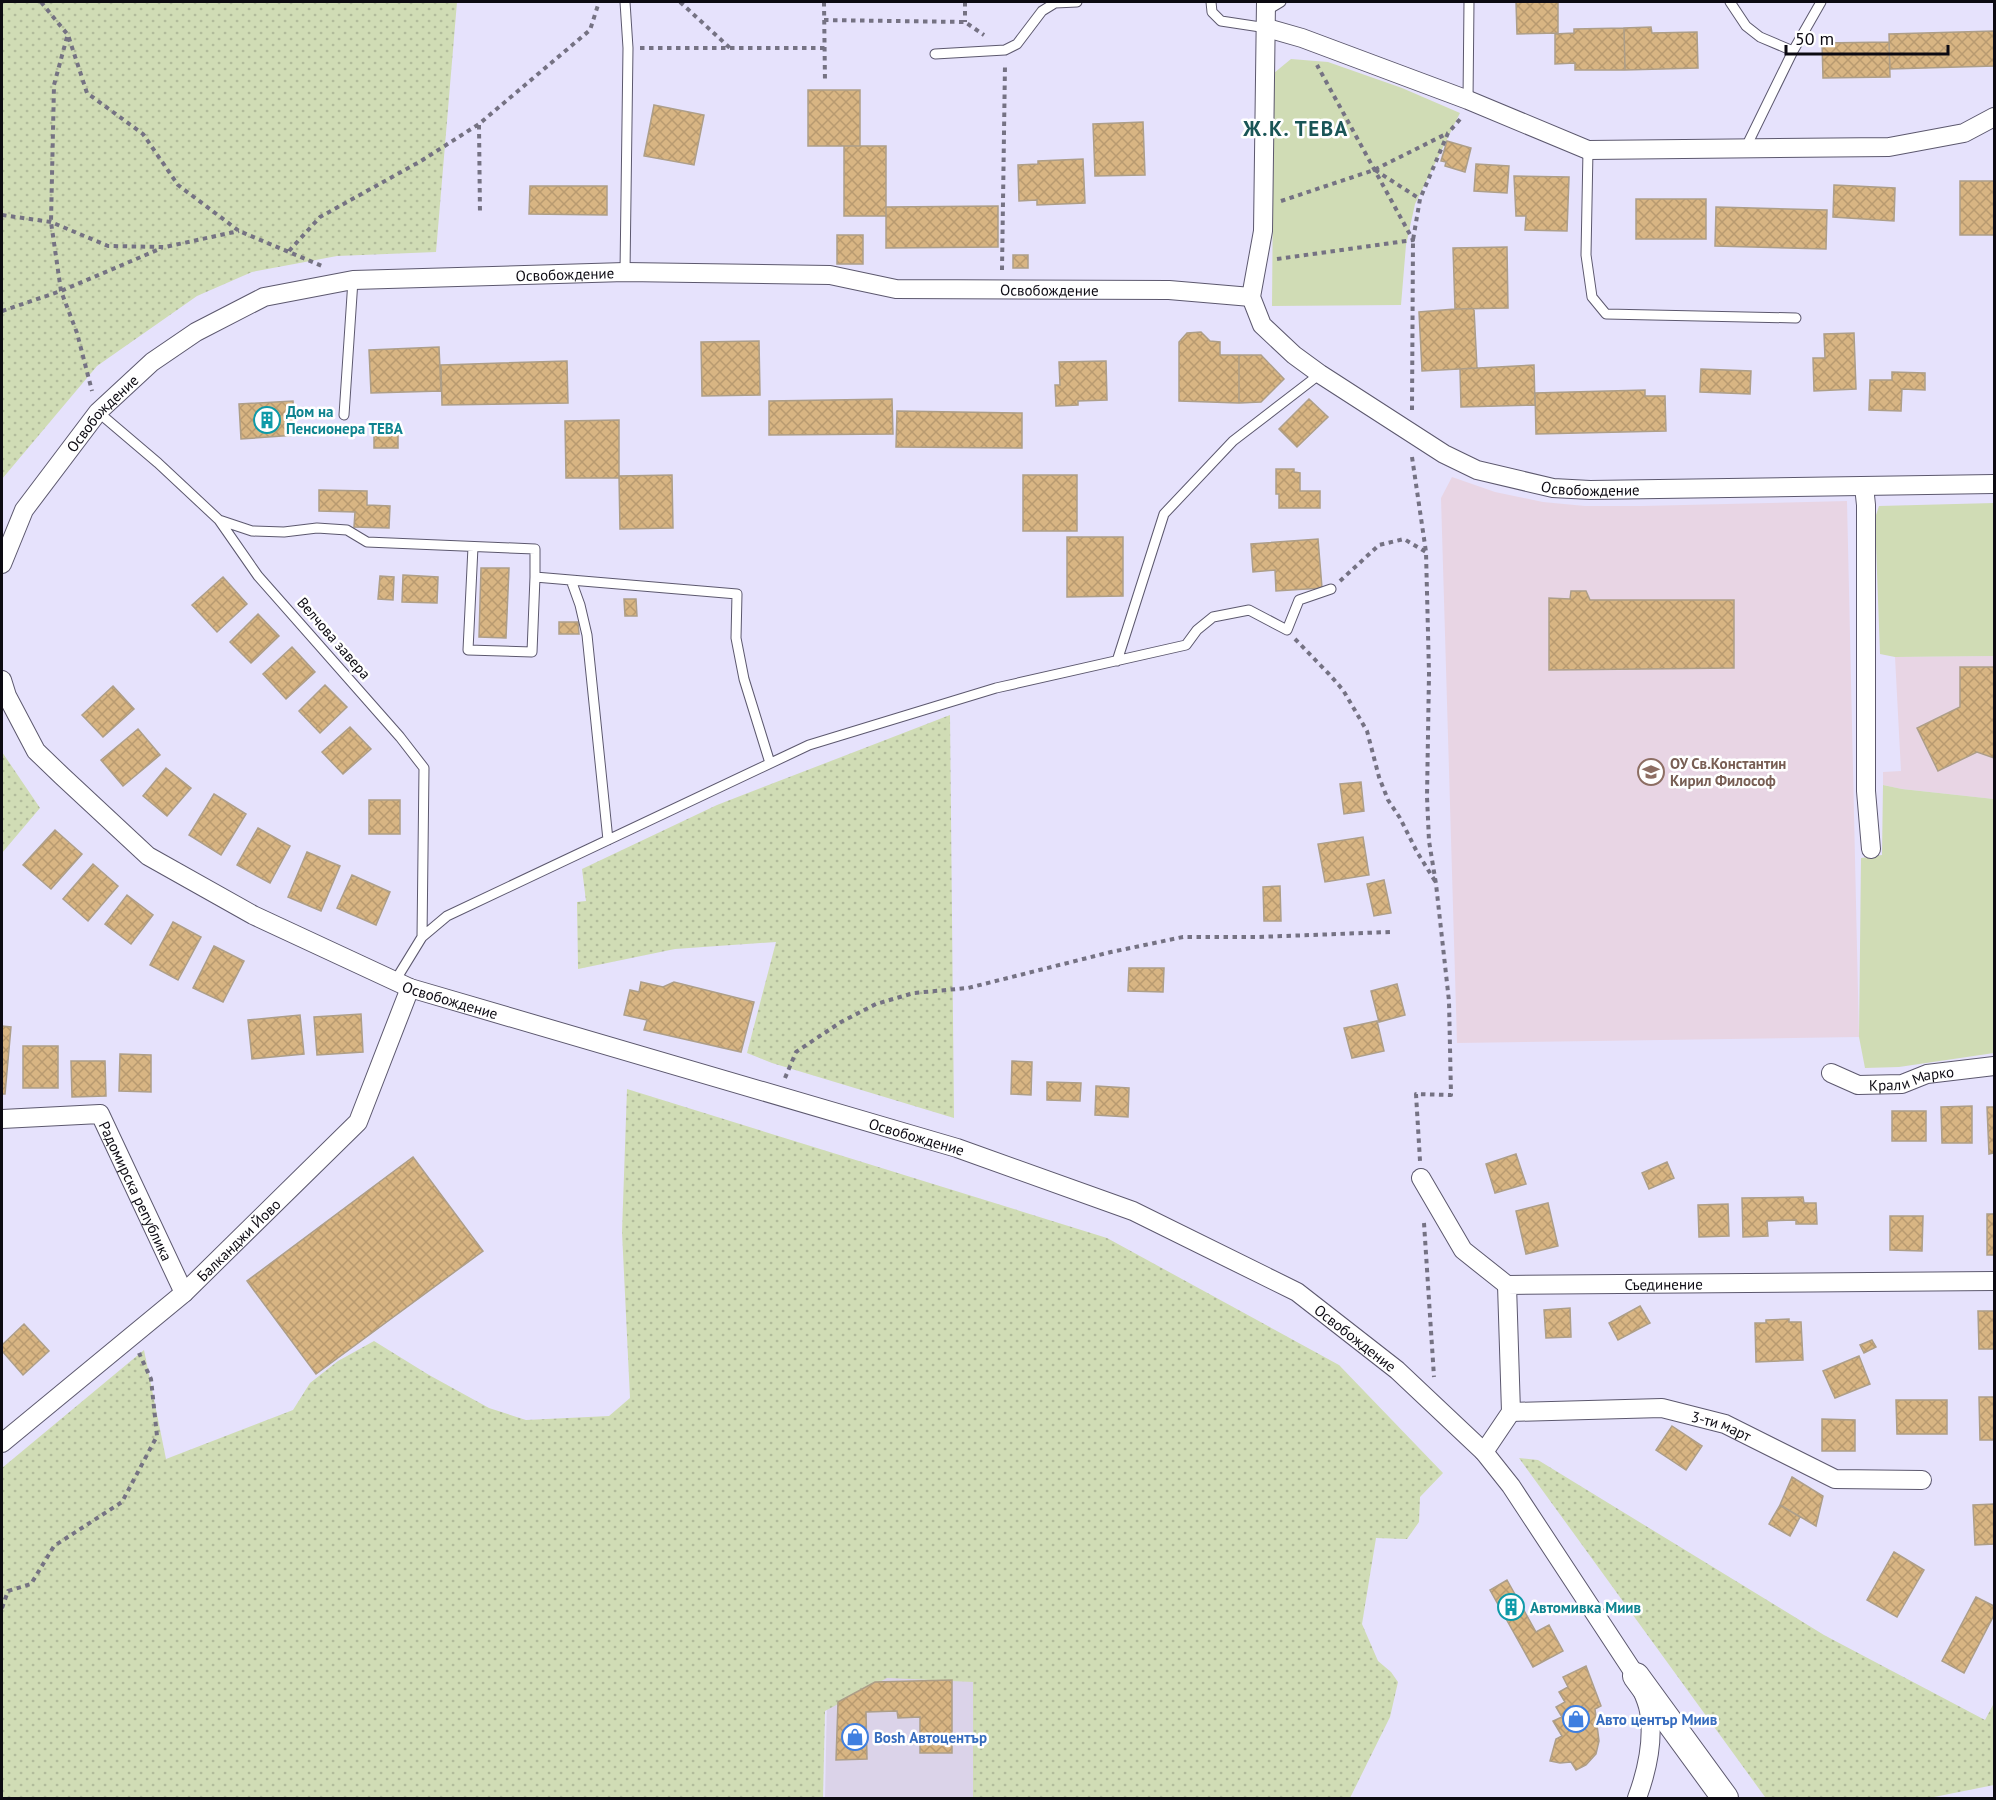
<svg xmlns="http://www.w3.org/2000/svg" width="1996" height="1800" viewBox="0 0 1996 1800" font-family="'PT Sans',sans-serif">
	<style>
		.commercial { fill: #dbd3e9 }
		.education { fill: #e8d5e4 }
		.grass { fill: url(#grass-dots) }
		.green { fill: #d0dcb5 }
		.building { fill: url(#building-cross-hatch); stroke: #ad9e88; stroke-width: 1.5 }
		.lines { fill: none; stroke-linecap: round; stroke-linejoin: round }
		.lane-casing { stroke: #5c586e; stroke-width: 11 }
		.street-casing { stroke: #5c586e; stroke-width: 20 }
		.secondary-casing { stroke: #5c586e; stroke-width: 28 }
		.path { stroke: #757283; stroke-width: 4; stroke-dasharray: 4.5 4.5; stroke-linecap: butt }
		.lane { stroke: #fff; stroke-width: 9 }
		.street { stroke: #fff; stroke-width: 18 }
		.secondary { stroke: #fff; stroke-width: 26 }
		.labels { text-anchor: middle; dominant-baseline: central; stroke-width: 5; stroke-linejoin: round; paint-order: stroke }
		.street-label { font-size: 15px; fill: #0c0a12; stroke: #fff }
		.culture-label { font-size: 15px; font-weight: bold; fill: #0d838f; stroke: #fff; text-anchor: start }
		.education-label { font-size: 15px; font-weight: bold; fill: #785e54; stroke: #fff; text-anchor: start }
		.shop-label { font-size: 15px; font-weight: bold; fill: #366cbe; stroke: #fff; text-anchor: start }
		.district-label { font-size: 21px; font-weight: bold; letter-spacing: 1.5px; fill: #195556; stroke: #fff }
	</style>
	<defs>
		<pattern id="grass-dots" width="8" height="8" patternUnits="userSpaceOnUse" patternTransform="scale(1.5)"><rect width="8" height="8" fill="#d0dcb5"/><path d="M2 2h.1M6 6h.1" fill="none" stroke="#b1bb9b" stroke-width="1.8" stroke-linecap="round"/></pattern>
		<pattern id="building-cross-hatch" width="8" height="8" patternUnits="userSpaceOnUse" patternTransform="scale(1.5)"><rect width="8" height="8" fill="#d8b583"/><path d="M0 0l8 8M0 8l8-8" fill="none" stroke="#b89a70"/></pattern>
	</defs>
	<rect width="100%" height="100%" fill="#e6e2fc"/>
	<!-- commercial -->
	<path class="commercial" d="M889 1666 975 1670 974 1798H825L827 1699Z"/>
	<!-- education -->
	<path class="education" d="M1452 477 1495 492 1543 502 1585 506H1641L1847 501 1859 1037 1457 1043 1441 498Z
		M1994 656V799L1902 789 1883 785V772L1901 771 1895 657Z"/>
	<!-- grass -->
	<path class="grass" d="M2 2H457L436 252 337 256 252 272 197 296 97 366 2 479Z
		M950 715 954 1118 772 1063 747 1053 776 942 675 949 578 969 577 902 586 901 582 869 717 805Z
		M2 752 40 808 2 853Z
		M627 1089 1107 1238 1339 1365 1443 1473 1420 1497 1419 1522 1407 1539 1376 1538 1362 1624 1378 1661 1391 1672 1398 1682 1390 1717 1350 1798H973V1682L887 1678 825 1711 823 1798H2V1468L144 1350 166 1459 293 1410 310 1383 338 1361 374 1341 429 1375 489 1408 526 1420 609 1416 630 1398 622 1232Z
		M1519 1458 1538 1460 1824 1635 1985 1720 1994 1703V1785L1929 1798 1765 1797Z"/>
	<!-- green -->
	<path class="green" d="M1291 59 1328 62 1402 88 1460 113 1415 204 1406 245 1401 305 1272 306 1274 73Z
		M1994 503V656L1895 657 1880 654 1875 518 1879 506Z
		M1883 785 1902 789 1994 799V1053L1899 1067 1865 1068 1859 1037 1861 858 1882 855Z"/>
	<!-- building -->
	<path class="building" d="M1516 2H1558V33L1517 34Z
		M1651 27 1652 33 1697 32 1698 68 1625 70 1624 28Z
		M1624 28 1625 70H1575V63L1555 64V34L1574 33V29Z
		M1994 31V66L1890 69 1889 34Z
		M1889 42 1890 77 1823 78 1822 43Z
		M808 90H860V146H808Z
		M654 105 704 115 694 165 644 156Z
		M1143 122 1145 175 1095 176 1093 124Z
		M1447 141 1471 148 1465 172 1445 166 1446 162 1441 161Z
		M844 146H886V216H844Z
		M1083 159 1085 203 1037 205V200L1019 201 1018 165 1038 164V161Z
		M1476 164 1509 166 1507 193 1474 191Z
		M1514 176 1569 177 1567 231 1525 230 1526 216H1516Z
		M1960 181H1994V235H1960Z
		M1834 185 1895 188 1894 221 1833 217Z
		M530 186H607V215L529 214Z
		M1636 199H1706V239H1636Z
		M998 206V247L886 248V207Z
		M1716 207 1827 210 1826 249 1715 246Z
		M837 235H863V264H837Z
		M1507 247 1508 308 1455 309 1453 248Z
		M1013 255H1028V268H1013Z
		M1455 309H1474L1477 368 1422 371 1419 312Z
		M1201 332 1210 341 1220 342V355H1239V403L1179 401V342L1187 333Z
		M1854 333 1856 389 1814 391 1813 358H1825L1824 334Z
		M759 341 760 395 702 396 701 342Z
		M439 347 441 391 371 393 369 350Z
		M1239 355H1261L1284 379 1261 402 1239 403Z
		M567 361 568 403 442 405 441 365Z
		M1106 361 1107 400 1078 401V405L1056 406 1055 385H1060L1059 362Z
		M1534 365 1535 405 1461 407 1460 369Z
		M1701 369 1751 371 1750 394 1700 392Z
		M1892 372 1925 373V390L1902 389 1901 411 1869 410 1870 380H1892Z
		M1645 390V396H1665L1666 431 1536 434 1535 393Z
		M892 399 893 434 769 435V401Z
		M1309 399 1328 417 1297 447 1279 429Z
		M293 401 296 435 241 439 239 404Z
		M897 411 1022 413V448L896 447Z
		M619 420V478H566L565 421Z
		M374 427H398V448H374Z
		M1276 469H1294V472L1300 473V491H1320V508H1279V494H1276Z
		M672 475 673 528 620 529 619 476Z
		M1023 475H1077V531H1023Z
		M319 490 367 491V505L390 506 389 528 354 527 355 512 319 511Z
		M1067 537H1123V596L1067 597Z
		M1318 539 1322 588 1276 591 1275 570 1253 572 1251 544Z
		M481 568H509L506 638 479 637Z
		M403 575 438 577 437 603 402 602Z
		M380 576 394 577 393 600 378 599Z
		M223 577 247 604 217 632 192 605Z
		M1571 591H1586L1590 600H1734V668L1549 670V598L1570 599Z
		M624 599H636L637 616H625Z
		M258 614 279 636 251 663 230 642Z
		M559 622H578L579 634H559Z
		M292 647 315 672 286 699 263 674Z
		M1960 667H1994V758L1977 752 1938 771 1917 728 1960 707Z
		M325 685 347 707 320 733 299 711Z
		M113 686 134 709 103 737 82 715Z
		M350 727 371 749 343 774 322 752Z
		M138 729 160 755 123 786 101 760Z
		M166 768 191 788 167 816 143 796Z
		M1361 782 1364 811 1344 814 1340 784Z
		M214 794 246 814 221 855 189 835Z
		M369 800H400V834H369Z
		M258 828 290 846 270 883 237 865Z
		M55 830 82 854 51 889 23 865Z
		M1363 837 1369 875 1325 882 1318 844Z
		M307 852 340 866 321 911 288 897Z
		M93 864 118 886 88 921 63 899Z
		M352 875 390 892 376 925 337 908Z
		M1384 880 1391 913 1374 916 1367 884Z
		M1280 886 1281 921H1264L1263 887Z
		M127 895 153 915 131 944 105 924Z
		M173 922 201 937 178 980 150 965Z
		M214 946 244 961 223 1002 193 988Z
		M1129 968H1164L1163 992 1128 991Z
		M641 982 663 987 674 982 754 1002 741 1052 644 1030 647 1020 624 1015 630 990 639 992Z
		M1397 984 1405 1015 1379 1022 1371 991Z
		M361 1014 363 1052 317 1055 314 1017Z
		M300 1015 304 1054 252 1059 248 1020Z
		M1377 1021 1384 1051 1352 1058 1344 1028Z
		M2 1026 11 1027 5 1094H2Z
		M23 1046H58V1088H23Z
		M120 1054 151 1055V1092L119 1091Z
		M71 1061H105L106 1096 72 1097Z
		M1012 1061 1032 1062 1031 1095 1011 1094Z
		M1047 1082 1081 1083 1080 1101 1047 1100Z
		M1096 1086 1129 1088 1128 1117 1095 1115Z
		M1972 1106V1143H1942L1941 1107Z
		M1987 1107H1994V1153L1989 1154Z
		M1892 1111H1926V1141H1892Z
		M1516 1154 1526 1184 1495 1193 1486 1164Z
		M413 1157 483 1251 316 1374 247 1281Z
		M1667 1162 1674 1178 1649 1189 1642 1173Z
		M1803 1197 1804 1203H1816L1817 1224H1796V1220L1767 1221 1768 1236 1743 1237 1742 1198Z
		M1548 1203 1558 1246 1526 1254 1516 1211Z
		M1728 1204 1729 1236 1699 1237 1698 1205Z
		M1987 1214H1994V1255H1987Z
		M1890 1216H1923L1922 1251 1890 1250Z
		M1640 1306 1650 1323 1618 1340 1609 1323Z
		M1570 1308 1571 1337 1546 1338 1544 1310Z
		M1978 1311H1994V1349H1979Z
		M1789 1319V1322H1801L1803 1360 1756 1362 1755 1323H1766V1320Z
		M24 1324 49 1351 23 1375 2 1351V1345Z
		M1872 1340 1876 1347 1864 1353 1860 1345Z
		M1859 1356 1870 1384 1835 1398 1823 1371Z
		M1979 1397H1994V1440H1980Z
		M1896 1400H1947V1434H1897Z
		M1822 1419 1855 1420V1451H1822Z
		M1672 1426 1702 1446 1686 1470 1656 1450Z
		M1792 1477 1823 1496 1816 1526 1780 1505Z
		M1994 1504V1544L1975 1545 1973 1505Z
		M1780 1505 1800 1517 1790 1536 1769 1524Z
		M1894 1552 1924 1570 1897 1617 1867 1600Z
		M1507 1580 1536 1632 1549 1625 1563 1651 1533 1667 1490 1590Z
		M1976 1597 1994 1606V1615L1964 1673 1942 1661Z
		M1586 1666 1601 1706 1595 1709 1599 1741 1596 1754 1586 1765 1576 1770 1571 1762 1560 1763 1550 1761 1556 1739 1562 1736 1553 1721 1562 1717 1556 1707 1565 1702 1559 1692 1568 1687 1563 1677Z
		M952 1680V1753H920V1717L898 1718 897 1711 866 1712 867 1759 836 1760 838 1702 875 1682Z"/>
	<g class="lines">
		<defs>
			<path id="lane" d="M1211 2 1212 12 1221 21 1267 28
				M1730 2 1746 26 1760 37 1793 51
				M1266 11 1281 2
				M935 54 1005 50 1017 44 1042 11 1055 3 1077 2
				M1468 100 1469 2
				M1746 147 1793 51 1821 2
				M1588 150 1586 255 1592 297 1606 314 1796 318
				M625 272 628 48 625 2
				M98 412 158 463 219 520 258 576 400 737 424 768 422 937
				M344 415 353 280
				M219 520 252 531 284 532 317 528 347 530 367 542 535 549V577L737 594 736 638 744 679 770 763
				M473 547 468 650 532 652 535 577
				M571 580 580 605 587 635 608 840
				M1117 661 1164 514 1233 441 1320 374
				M395 981 422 937 447 916 809 745 996 688 1186 645 1197 630 1213 617 1249 610 1287 630 1299 600 1331 589"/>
			<g id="street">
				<path id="s1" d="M1266 2 1263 231 1251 297 1262 325 1294 355 1320 374 1444 454 1477 470 1553 488 1590 490 1994 484"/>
				<path d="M1267 28 1302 38 1468 100 1588 150 1889 147 1964 133 1994 117"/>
				<path d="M1864 486 1866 505V791L1871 849"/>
				<path id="s2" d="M2 564 24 510 98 412 152 362 196 332 264 297 353 280 625 272 830 275 896 289 1169 290 1251 297"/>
				<path id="s3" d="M2 680 7 696 36 751 62 776 148 856 253 915 410 988 957 1148 1133 1211 1297 1292 1397 1370 1484 1452 1511 1486 1636 1676C1640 1687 1647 1699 1649 1711 1654 1740 1647 1771 1637 1798"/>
				<path id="s4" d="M1831 1073 1858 1085 1902 1084 1927 1074 1994 1066"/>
				<path id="s5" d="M2 1119 100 1114 184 1293"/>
				<path d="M1421 1178 1463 1250 1507 1285"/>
				<path id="s6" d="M1511 1412 1662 1408 1725 1424 1835 1479 1922 1480"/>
				<path id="s7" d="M2 1443 184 1293 358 1122 410 988"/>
				<path id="s8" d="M1484 1452 1511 1412 1507 1285 1994 1281"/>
			</g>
			<path id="secondary" d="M1636 1676 1725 1798"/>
		</defs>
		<!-- lane casing -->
		<use href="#lane" class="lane-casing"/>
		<!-- street casing -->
		<use href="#street" class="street-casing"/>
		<!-- secondary casing -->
		<use href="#secondary" class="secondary-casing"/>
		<!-- path -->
		<path class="path" d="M41 2 68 35 87 93 143 134 178 185 239 231 322 266
			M680 2 730 48
			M824 2 825 82
			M965 2V22
			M824 20 965 22 984 35
			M67 37 54 85 51 222 61 291 77 333 92 391
			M640 48H825
			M479 125 480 215
			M1375 170 1420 199
			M1281 201 1374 170 1448 133
			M2 215 51 222 108 246 165 247 239 231
			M289 251 320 217 421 161 479 124 590 30 599 2
			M1277 259 1413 240 1317 65
			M1002 270 1005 65
			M2 311 61 291 162 248
			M1412 410 1413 240 1420 199 1448 133 1462 117
			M1412 457 1426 552 1429 673 1427 797 1429 841 1436 884 1449 1001 1451 1095 1416 1094 1420 1161
			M1340 581 1379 545 1404 539 1426 552
			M1295 639 1329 674 1343 690 1367 731 1379 777 1388 800 1400 818 1417 852 1435 881
			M785 1078 796 1052 841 1022 876 1004 914 993 968 988 1111 952 1183 937H1258L1390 932
			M1424 1223 1434 1377
			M2 1608 8 1591 31 1584 54 1546 122 1502 157 1436 151 1379 139 1353"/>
		<!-- lane -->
		<use href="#lane" class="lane"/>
		<!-- street -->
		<use href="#street" class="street"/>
		<!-- secondary -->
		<use href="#secondary" class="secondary"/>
	</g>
	<!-- icons -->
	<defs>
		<symbol id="building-ring" viewBox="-11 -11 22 22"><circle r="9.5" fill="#fff" stroke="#0f9aa8" stroke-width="1.5"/><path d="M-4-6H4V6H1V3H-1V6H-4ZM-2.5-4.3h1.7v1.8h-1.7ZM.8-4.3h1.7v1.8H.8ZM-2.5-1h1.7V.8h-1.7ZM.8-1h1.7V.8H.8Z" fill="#0f9aa8"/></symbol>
		<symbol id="school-ring" viewBox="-11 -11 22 22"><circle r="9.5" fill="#fff" stroke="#8d6e63" stroke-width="1.5"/><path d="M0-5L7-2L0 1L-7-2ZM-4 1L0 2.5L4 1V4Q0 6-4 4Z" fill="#8d6e63"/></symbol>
		<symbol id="shop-ring" viewBox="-11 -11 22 22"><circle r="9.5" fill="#fff" stroke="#3f7fe0" stroke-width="1.5"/><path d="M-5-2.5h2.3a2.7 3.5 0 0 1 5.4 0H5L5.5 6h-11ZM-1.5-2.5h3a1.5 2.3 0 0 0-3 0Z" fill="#3f7fe0"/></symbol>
	</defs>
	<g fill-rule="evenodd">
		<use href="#building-ring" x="252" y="405" width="30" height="30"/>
		<use href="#school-ring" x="1636" y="757" width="30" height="30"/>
		<use href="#building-ring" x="1496" y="1592" width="30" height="30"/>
		<use href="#shop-ring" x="1561" y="1704" width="30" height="30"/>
		<use href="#shop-ring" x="840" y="1722" width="30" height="30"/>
	</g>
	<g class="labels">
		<!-- street labels -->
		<g class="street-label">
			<text stroke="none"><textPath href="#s2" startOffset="687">Освобождение</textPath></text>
			<text stroke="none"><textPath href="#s2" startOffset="1173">Освобождение</textPath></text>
			<text stroke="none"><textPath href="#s2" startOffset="183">Освобождение</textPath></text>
			<text stroke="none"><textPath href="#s1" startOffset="702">Освобождение</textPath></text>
			<text transform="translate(334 638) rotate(49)">Велчова завера</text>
			<text stroke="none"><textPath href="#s3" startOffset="568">Освобождение</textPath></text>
			<text stroke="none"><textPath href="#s4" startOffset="84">Крали Марко</textPath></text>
			<text stroke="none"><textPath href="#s3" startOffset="1054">Освобождение</textPath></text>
			<text stroke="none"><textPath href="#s5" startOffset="183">Радомирска република</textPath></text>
			<text stroke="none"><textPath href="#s7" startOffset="312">Балканджи Йово</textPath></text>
			<text stroke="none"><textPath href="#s8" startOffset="332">Съединение</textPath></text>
			<text stroke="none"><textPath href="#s3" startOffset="1540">Освобождение</textPath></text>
			<text stroke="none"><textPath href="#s6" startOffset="213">3-ти март</textPath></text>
		</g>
		<!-- culture labels -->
		<g class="culture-label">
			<text x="286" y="411">Дом на<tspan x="286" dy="17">Пенсионера ТЕВА</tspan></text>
			<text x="1530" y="1607">Автомивка Миив</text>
		</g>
		<!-- education labels -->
		<g class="education-label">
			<text x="1670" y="763">ОУ Св.Константин<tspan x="1670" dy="17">Кирил Философ</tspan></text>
		</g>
		<!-- shop labels -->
		<g class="shop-label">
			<text x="1596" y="1719">Авто център Миив</text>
			<text x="874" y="1737">Bosh Автоцентър</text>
		</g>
		<!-- district labels -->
		<g class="district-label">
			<text x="1296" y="128">Ж.К. ТЕВА</text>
		</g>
	</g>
	<!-- border -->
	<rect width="1996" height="1800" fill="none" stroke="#0c0a12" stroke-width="6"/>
	<!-- scale -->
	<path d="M1786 45v9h162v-9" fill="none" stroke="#0c0a12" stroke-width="3"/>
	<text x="1795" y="45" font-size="18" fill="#0c0a12" stroke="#ffffff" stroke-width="4.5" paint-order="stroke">50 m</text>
</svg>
